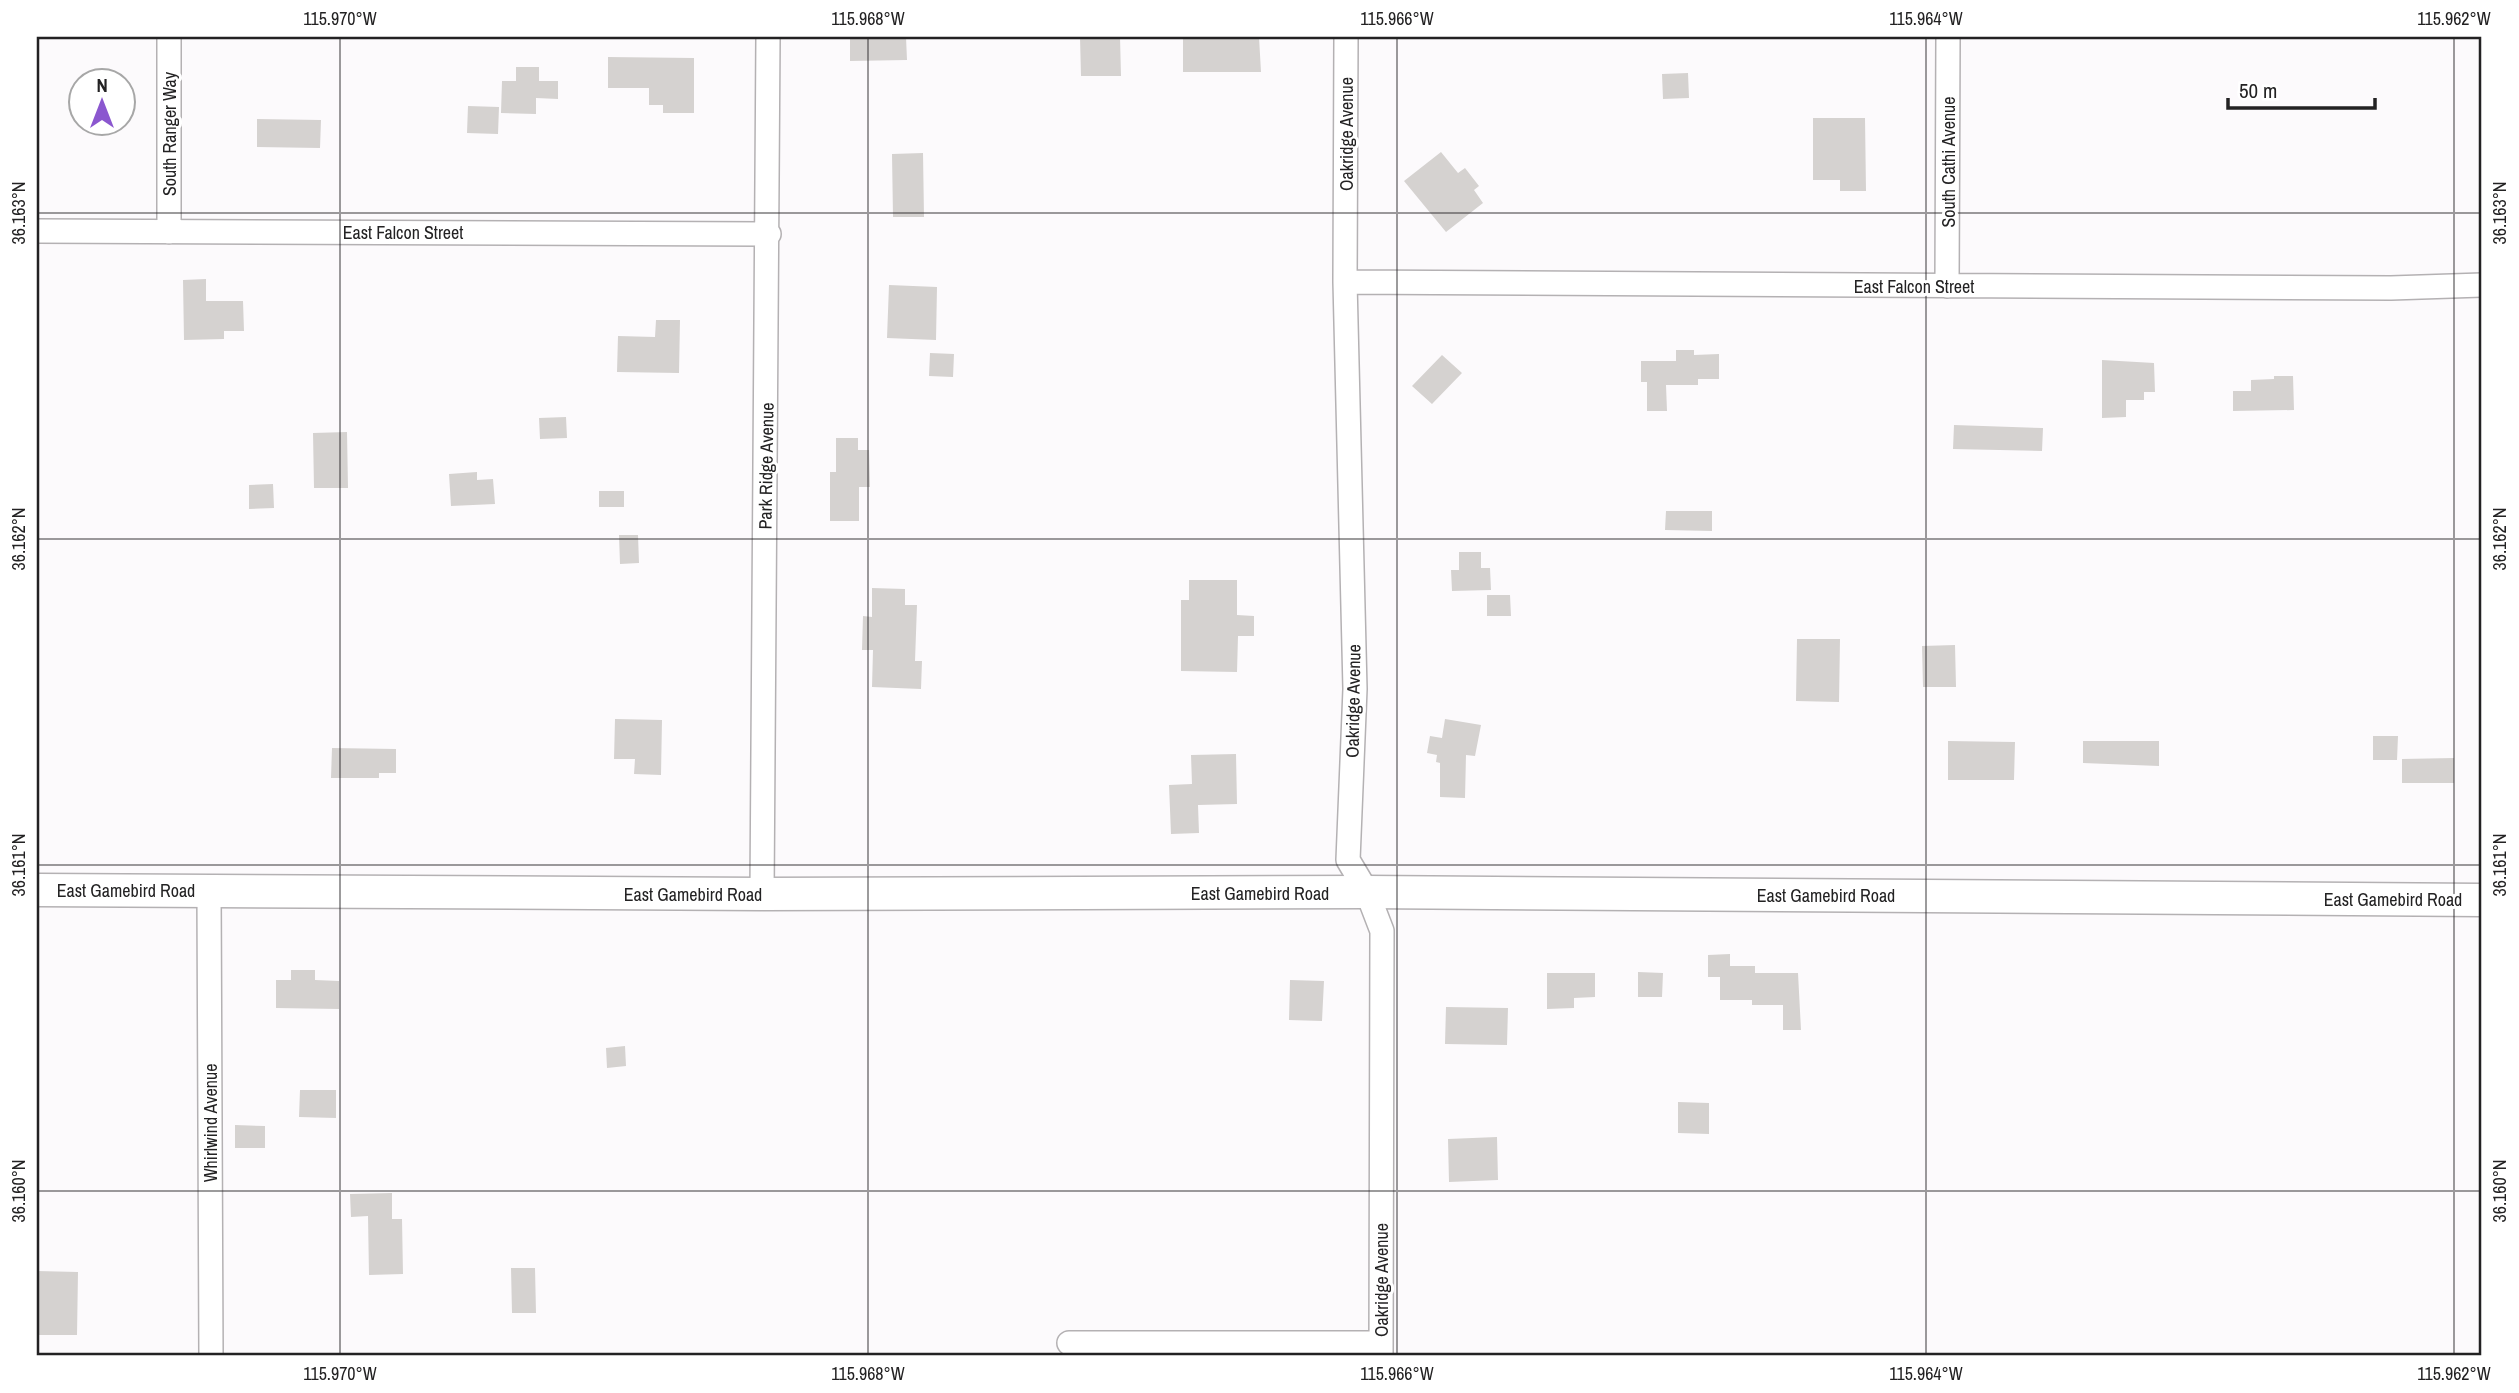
<svg xmlns="http://www.w3.org/2000/svg" width="2519" height="1393" viewBox="0 0 2519 1393" font-family="'Archivo Narrow',sans-serif">
	<style>
		.building { fill: #d5d2d0 }
		.lines { fill: none; stroke-linecap: round; stroke-linejoin: round }
		.minor-casing { stroke: #b4b1b3; stroke-width: 26 }
		.secondary-casing { stroke: #b4b1b3; stroke-width: 35 }
		.minor { stroke: #fff; stroke-width: 23 }
		.secondary { stroke: #fff; stroke-width: 32 }
		.ticks { fill: none; stroke: #232223; stroke-width: 2; stroke-opacity: 0.45 }
		.labels { text-anchor: middle; dominant-baseline: central; stroke-width: 6; stroke-linejoin: round; paint-order: stroke }
		.street-label { font-size: 18px; fill: #232223; stroke: #fff }
		.neatline { fill: none; stroke: #232223; stroke-width: 2.5 }
		.ticks-label { font-size: 18px; text-anchor: middle; fill: #232223 }
	</style>
	<rect width="100%" height="100%" fill="#fcfafc"/>
	<!-- building -->
	<path class="building" d="M850 37H906L907 60 850 61Z
		M1080 37H1120L1121 76H1081Z
		M1183 37H1259L1261 72H1183Z
		M608 57 694 58V113H663V105H649V88H608Z
		M516 67H539V81H558V99L536 98V114L501 113 502 81H516Z
		M1688 73 1689 98 1663 99 1662 74Z
		M468 106 499 107 498 134 467 133Z
		M1813 118H1865L1866 191H1840V180H1813Z
		M257 119 321 120 320 148 257 147Z
		M1441 152 1458 173 1465 168 1479 186 1474 190 1483 203 1446 232 1404 181Z
		M923 153 924 217H893L892 154Z
		M206 279V301H243L244 331H224V339L184 340 183 280Z
		M889 285 937 287 936 340 887 338Z
		M656 320H680L679 373 617 372 618 336 655 337Z
		M1676 350H1694V355L1719 354V379H1698V385H1666L1667 411H1647V382H1641V361H1676Z
		M930 353 954 354 953 377 929 376Z
		M1442 355 1462 373 1432 404 1412 386Z
		M2102 360 2154 363 2155 392H2144V400H2126V417L2102 418Z
		M2274 376H2293L2294 410 2233 411V391H2251V380L2274 379Z
		M566 417 567 438 540 439 539 418Z
		M1954 425 2043 428 2042 451 1953 449Z
		M347 432 348 488H314L313 433Z
		M836 438H858V450H869L870 487H859V521H830V472H836Z
		M477 472V480L493 479 495 504 451 506 449 474Z
		M273 484 274 508 249 509V485Z
		M599 491H624V507H599Z
		M1666 511H1712V531L1665 530Z
		M619 535H638L639 563 620 564Z
		M1459 552H1481V568H1490L1491 590 1452 591 1451 570H1459Z
		M1189 580H1237V615L1254 616V636H1238L1237 672 1181 671V600H1189Z
		M872 588 905 589V605H917L915 661H922L921 689 872 687 873 650H862L863 616 872 617Z
		M1487 595H1510L1511 616H1487Z
		M1797 639H1840L1839 702 1796 701Z
		M1955 645 1956 687H1923L1922 646Z
		M615 719 662 720 661 775 634 774 635 759H614Z
		M1445 719 1481 725 1475 756 1466 755 1465 798 1440 797V763L1436 762 1437 755 1427 753 1430 736 1442 738Z
		M2373 736H2398L2397 760H2373Z
		M1948 741 2015 742 2014 780H1948Z
		M2083 741H2159V766L2083 763Z
		M332 748 396 749V773H379V778H331Z
		M1236 754 1237 804 1198 805 1199 833 1171 834 1169 785 1192 784 1191 755Z
		M2454 758V783H2402V759Z
		M1730 954V966H1755V973H1798L1801 1030H1783V1005H1752V1000H1720V977H1708V955Z
		M291 970H315V980L339 981V1009L276 1008V980H291Z
		M1638 972 1663 973 1662 997H1638Z
		M1547 973H1595V997L1574 998V1008L1547 1009Z
		M1290 980 1324 981 1322 1021 1289 1020Z
		M1446 1007 1508 1008 1507 1045 1445 1044Z
		M625 1046 626 1066 607 1068 606 1048Z
		M300 1090H336V1118L299 1117Z
		M1678 1102 1709 1103V1134L1678 1133Z
		M235 1125 265 1126V1148H235Z
		M1497 1137 1498 1180 1449 1182 1448 1139Z
		M392 1193V1219H402L403 1274 369 1275 368 1216 351 1217 350 1194Z
		M511 1268H535L536 1313H512Z
		M37 1271 78 1272 77 1335H37Z"/>
	<g class="lines">
		<defs>
			<path id="minor" d="M169 37V232
				M1346 37 1345 282 1355 689 1348 860 1367 892 1382 931 1381 1356
				M37 231 769 234
				M1345 282 2391 288 2482 285
				M1947 286 1948 37
				M209 891 211 1356
				M762 894 768 37
				M1069 1343H1381"/>
			<path id="secondary" d="M37 890 762 894 1367 892 2482 900"/>
		</defs>
		<!-- minor casing -->
		<use href="#minor" class="minor-casing"/>
		<!-- secondary casing -->
		<use href="#secondary" class="secondary-casing"/>
		<!-- minor -->
		<use href="#minor" class="minor"/>
		<!-- secondary -->
		<use href="#secondary" class="secondary"/>
	</g>
	<!-- ticks -->
	<path class="ticks" d="M340 37V1356M868 37V1356M1397 37V1356M1926 37V1356M2454 37V1356M37 213H2482M37 539H2482M37 865H2482M37 1191H2482"/>
	<g class="labels">
		<!-- street labels -->
		<g class="street-label">
			<text transform="translate(169 134) rotate(-90)">South Ranger Way</text>
			<text transform="translate(1346 134) rotate(-90)">Oakridge Avenue</text>
			<text transform="translate(1948 162) rotate(-90)">South Cathi Avenue</text>
			<text x="403" y="232">East Falcon Street</text>
			<text x="1914" y="286">East Falcon Street</text>
			<text transform="translate(766 466) rotate(-89)">Park Ridge Avenue</text>
			<text transform="translate(1353 701) rotate(-89)">Oakridge Avenue</text>
			<text x="126" y="890">East Gamebird Road</text>
			<text x="1260" y="893">East Gamebird Road</text>
			<text x="693" y="894">East Gamebird Road</text>
			<text x="1826" y="895">East Gamebird Road</text>
			<text x="2393" y="899">East Gamebird Road</text>
			<text transform="translate(210 1123) rotate(-90)">Whirlwind Avenue</text>
			<text transform="translate(1381 1280) rotate(-90)">Oakridge Avenue</text>
		</g>
	</g>
	<!-- border -->
	<rect width="2519" height="1393" fill="none" stroke="#ffffff" stroke-width="77"/>
	<!-- north arrow -->
	<g transform="translate(102 102)"><circle r="33" fill="#ffffff" stroke="#a7a7a7" stroke-width="2"/>
	<path d="M0-5L12 26L0 18L-12 26Z" fill="#8b57cf"/>
	<text y="-10" font-size="19" font-weight="bold" text-anchor="middle" fill="#232223">N</text>
	</g>
	<!-- scale -->
	<path d="M2228 98v10h147v-10" fill="none" stroke="#232223" stroke-width="3.5"/>
	<text x="2239" y="98" font-size="21" fill="#232223" stroke="#ffffff" stroke-width="5" paint-order="stroke">50 m</text>
	<rect x="38" y="38" width="2442" height="1316" class="neatline"/>
	<g class="ticks-label">
		<text x="340" y="25">115.970°W</text>
		<text x="868" y="25">115.968°W</text>
		<text x="1397" y="25">115.966°W</text>
		<text x="1926" y="25">115.964°W</text>
		<text x="2454" y="25">115.962°W</text>
		<text transform="translate(19 213) rotate(-90)" y="6">36.163°N</text>
		<text transform="translate(2500 213) rotate(-90)" y="6">36.163°N</text>
		<text transform="translate(19 539) rotate(-90)" y="6">36.162°N</text>
		<text transform="translate(2500 539) rotate(-90)" y="6">36.162°N</text>
		<text transform="translate(19 865) rotate(-90)" y="6">36.161°N</text>
		<text transform="translate(2500 865) rotate(-90)" y="6">36.161°N</text>
		<text transform="translate(19 1191) rotate(-90)" y="6">36.160°N</text>
		<text transform="translate(2500 1191) rotate(-90)" y="6">36.160°N</text>
		<text x="340" y="1380">115.970°W</text>
		<text x="868" y="1380">115.968°W</text>
		<text x="1397" y="1380">115.966°W</text>
		<text x="1926" y="1380">115.964°W</text>
		<text x="2454" y="1380">115.962°W</text>
	</g>
</svg>
